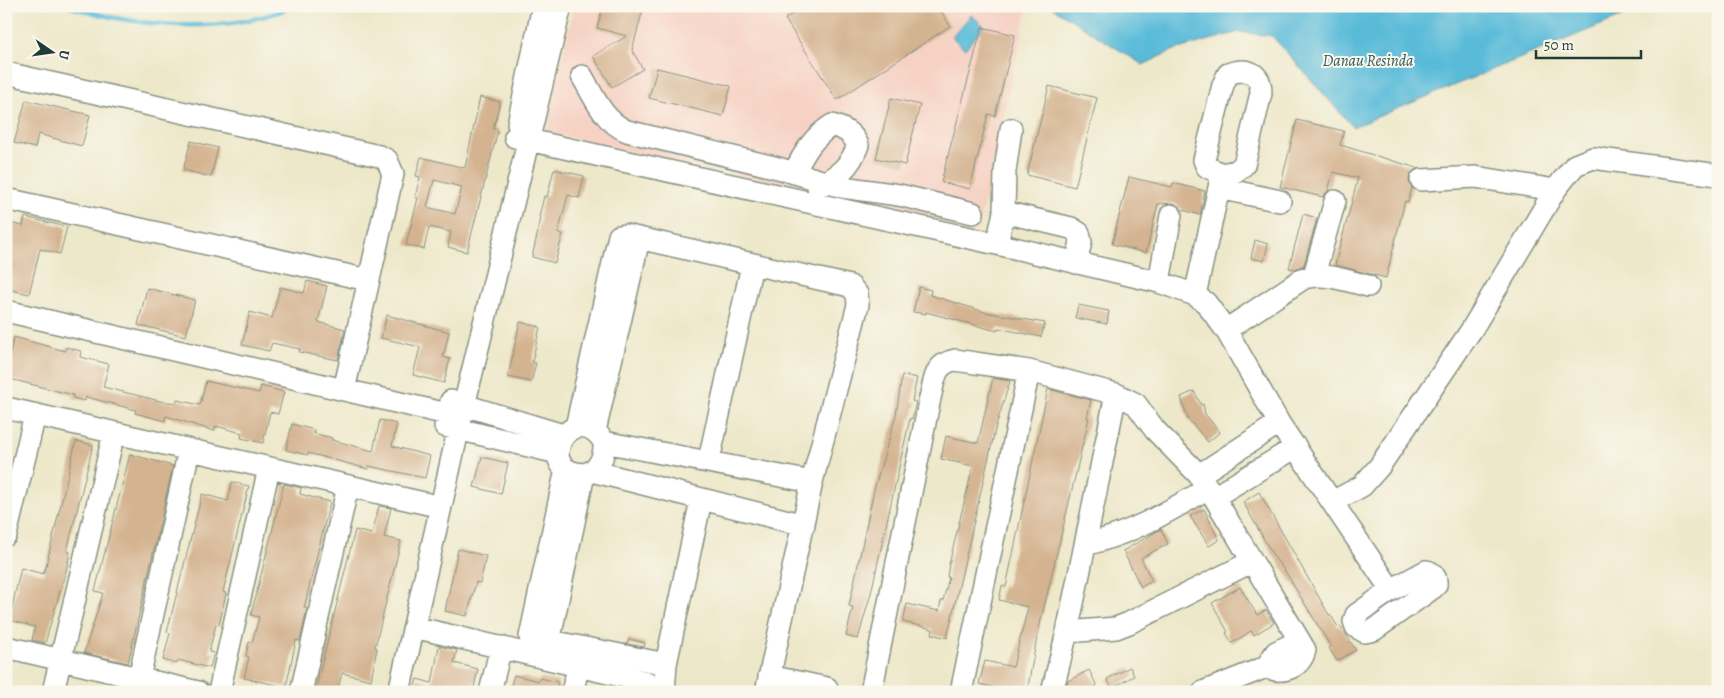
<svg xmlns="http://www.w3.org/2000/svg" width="1724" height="698" viewBox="0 0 1724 698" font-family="Alegreya,serif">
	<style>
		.built { fill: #f6d2c4 }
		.water { fill: #5abbd9; stroke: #3c7c86 }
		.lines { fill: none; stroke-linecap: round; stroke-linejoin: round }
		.stream { stroke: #5abbd9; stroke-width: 4.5 }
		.building { fill: #d4b390; fill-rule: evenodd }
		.minor-casing { stroke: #869280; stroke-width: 24 }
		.minor { stroke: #fff; stroke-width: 21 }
		.labels { text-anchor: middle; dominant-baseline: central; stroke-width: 4; stroke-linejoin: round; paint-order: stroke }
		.water-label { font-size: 16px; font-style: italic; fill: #2e5c5d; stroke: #fbf7ec }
	</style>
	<rect width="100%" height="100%" fill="#fbf7ec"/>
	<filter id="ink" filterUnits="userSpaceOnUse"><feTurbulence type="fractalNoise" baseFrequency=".02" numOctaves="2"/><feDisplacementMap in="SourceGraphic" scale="10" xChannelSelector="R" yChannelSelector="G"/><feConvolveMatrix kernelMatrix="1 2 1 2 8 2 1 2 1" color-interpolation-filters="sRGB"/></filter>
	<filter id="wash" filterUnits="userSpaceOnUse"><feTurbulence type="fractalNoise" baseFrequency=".0096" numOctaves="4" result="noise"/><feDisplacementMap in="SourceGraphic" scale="20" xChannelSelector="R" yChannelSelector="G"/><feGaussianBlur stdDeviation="1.12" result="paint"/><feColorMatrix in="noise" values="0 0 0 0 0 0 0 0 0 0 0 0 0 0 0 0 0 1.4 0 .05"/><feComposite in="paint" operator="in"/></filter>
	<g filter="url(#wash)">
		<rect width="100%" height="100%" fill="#eee8cb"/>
		<!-- built -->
		<path class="built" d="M574 6H1028L978 230 546 132Z"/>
		<!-- water -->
		<path class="water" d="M1050 6H1647L1353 127 1272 36 1239 32 1174 50 1143 65Z
			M971 15 984 26 965 49 952 37Z"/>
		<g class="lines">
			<!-- stream -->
			<path class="stream" d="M67 6C137 27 226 36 294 6"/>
		</g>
		<g id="blocks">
			<!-- building -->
			<path class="building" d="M603 6H644L632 50 643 69 612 87 593 56 627 36 597 28Z
				M804 6H938L950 26 837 100 785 19Z
				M982 27 1015 35 995 116 988 114 970 189 941 182Z
				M657 68 731 86 723 116 649 98Z
				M1049 86 1097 98 1075 187 1027 175Z
				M480 97 500 102 493 129 498 130 467 252 448 247 451 232 429 227 424 249 406 245 418 198 415 197 420 177 416 176 421 157 465 168ZM434 180 462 187 455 214 427 207Z
				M891 98 920 105 905 165 876 158Z
				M26 100 90 115 82 146 38 134 35 148 14 143Z
				M1297 120 1344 131 1340 145 1417 168 1410 175 1409 181 1412 188 1408 202 1405 201 1386 278 1335 265 1358 178 1333 172 1328 191 1323 197 1280 187Z
				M191 141 218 148 211 177 183 170Z
				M554 169 584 176 579 198 568 195 558 233 563 234 555 263 532 257 541 218 539 217 544 196 547 197Z
				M1129 177 1172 187 1173 183 1205 191 1200 215 1183 210 1174 203 1158 204 1146 253 1112 244Z
				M1303 214 1317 218 1304 265 1295 269 1289 268Z
				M25 217 67 227 60 254 40 249 29 294 7 289 10 280 6 279V222L23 226Z
				M1255 240 1268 244 1264 261 1251 258Z
				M307 281 327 286 318 322 345 329 338 360 299 352 300 349 272 343 269 351 242 345 250 312 272 318 280 287 304 293Z
				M919 287 931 290 930 295 985 312 1045 323 1041 337 998 328 997 331 926 312V314L913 312Z
				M147 288 195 300 186 336 138 325Z
				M1078 305 1109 311 1107 324 1075 318Z
				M387 315 449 332 443 357 450 359 444 383 413 375 420 347 381 338Z
				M520 322 540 327 532 362 536 363 531 382 508 377Z
				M14 337 65 351 66 347 81 351 80 357 109 364 103 387 160 401 176 403 177 400 200 405 206 381 259 393 261 386 284 392 278 414 270 412 263 443 241 438 242 433 216 426 214 431 166 416 165 421 135 413 136 410 86 397 85 401 73 398V395L6 378V368Z
				M902 375 917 378 912 401 916 402 912 419 910 418 871 593 858 639 846 636 853 607 849 606 874 490 896 415Z
				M993 378 1010 381 996 426 947 638 932 634 933 629 903 622 907 604 939 611 941 601H943L949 577H947L949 564 973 466 941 459 946 436 978 443Z
				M1048 389 1091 400 1087 418H1089L1037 637 1027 692 1003 688V690L979 684 985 661 1013 667 1028 607 999 600 1002 586 1006 587Z
				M1194 391 1201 405 1203 404 1205 414 1220 432 1208 442 1188 419 1181 397Z
				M380 420 397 424 392 446 430 456 425 478 369 466 368 469 308 453V455L286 450 292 424 314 430 313 433 332 438V440L373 451Z
				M76 441 93 445 67 551 70 552 66 571 45 643 32 640 35 627 9 620 21 568 43 574 46 566Z
				M130 454 173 466 128 663 84 653 103 593 95 591Z
				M482 457 508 463 501 494 474 487Z
				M232 482 249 486 223 592 226 593 222 612 219 625 216 624 209 652 214 653 210 668 178 660 177 664 163 660 170 633 167 632 202 494 228 501Z
				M284 484 301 488 300 494 330 502 304 608H307L302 633 300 641 296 640 286 687 244 678 249 657 246 656 249 642 252 643 259 617 251 615Z
				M1259 492 1329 615 1330 614 1338 627 1340 626 1356 650 1337 661 1329 648 1331 647 1285 571 1274 557 1243 502Z
				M379 506 391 508 384 537 401 541 375 647 377 648 371 680 342 673 337 692H315L355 530 372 534Z
				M1204 509 1219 540 1209 546 1190 516Z
				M1161 529 1168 544 1141 558 1152 581 1141 587 1123 551Z
				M458 549 486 556 480 583 476 582 467 616 445 611Z
				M1240 587 1257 615 1266 610 1274 623 1254 635 1251 631 1232 643 1226 633 1228 632 1212 603Z
				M629 639 645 643 644 647 627 644Z
				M439 646 457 650 454 663 478 669 473 692H413L417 679 432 683Z
				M1130 667 1134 676 1112 688 1107 679Z
				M1089 670 1097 686 1086 692H1065L1068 681Z
				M514 675 539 681 540 678 558 682 557 686 560 687V692H509Z"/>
		</g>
	</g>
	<g filter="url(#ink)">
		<use href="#blocks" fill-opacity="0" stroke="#869280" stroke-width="1"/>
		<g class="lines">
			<defs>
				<path id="minor" d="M6 73 379 156 387 160 393 174 344 390
					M582 76C594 97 604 122 627 131L778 168 842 187 899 195 973 213
					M518 124 543 6
					M515 137 997 244 1159 282 1195 295 1206 303 1226 330 1279 423 1391 590
					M794 173C804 153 812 138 832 125 845 129 852 133 858 145 850 168 838 175 818 187
					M1421 180 1475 177 1555 190
					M1219 188 1280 201
					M6 199 368 280
					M1004 212 1005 171 1011 129
					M997 244 1004 212 1071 228 1079 233 1081 242 1076 263
					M1314 275 1335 201
					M1159 282 1171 215
					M1195 295 1222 174 1236 171 1244 165 1261 93C1261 72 1246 67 1228 74L1223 85 1204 160 1207 167 1222 174
					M6 311 447 414
					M1226 330 1304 278C1325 272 1347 281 1368 286
					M451 401 563 435
					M6 408 428 504
					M445 426 558 453
					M576 427 619 236 625 235 850 286 857 294 858 305 812 482 766 692
					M595 431 639 239
					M604 442C605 459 596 478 576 473 534 464 575 397 604 442L812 482
					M709 460 752 265
					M566 469 530 637 666 664
					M592 471 804 525
					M1199 475 1279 423
					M1214 497 1296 447
					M1332 502 1362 486 1379 467 1472 329 1555 190 1575 165 1593 158 1718 175
					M6 535 35 415
					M1085 545 1116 394
					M1426 571C1433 572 1437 578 1436 585L1433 588 1374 630 1365 632 1356 627 1354 621 1356 615 1391 590Z
					M414 627 642 681 648 684 652 692
					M1067 632 1116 628 1129 623 1251 562
					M549 642 584 474
					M6 647 198 692
					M769 676 827 688
					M53 692 114 433
					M136 692 189 450
					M219 692 269 468
					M301 692 348 486
					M399 692 461 418 561 6
					M490 692 501 647
					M572 692 579 665
					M664 692 666 664 701 500
					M871 692 930 398C935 379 934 364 955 360L1029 371 1116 394 1136 404 1155 430 1199 475 1214 497 1305 650C1300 669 1282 674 1266 667
					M961 692 1029 371
					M1052 692 1067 632 1085 545C1135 532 1164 514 1207 489
					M1203 692 1266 667 1276 652 1299 641"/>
			</defs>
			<!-- minor casing -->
			<use href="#minor" class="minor-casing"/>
			<!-- minor -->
			<use href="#minor" class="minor"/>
		</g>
	</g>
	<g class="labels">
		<!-- water labels -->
		<g class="water-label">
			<text x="1368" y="61">Danau Resinda</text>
		</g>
	</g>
	<!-- margin -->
	<rect width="1724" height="698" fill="none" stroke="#fbf7ec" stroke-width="25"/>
	<!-- north arrow -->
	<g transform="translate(52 52) rotate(103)" stroke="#fbf7ec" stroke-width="4" paint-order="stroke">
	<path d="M0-4L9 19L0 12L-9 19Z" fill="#1f3d34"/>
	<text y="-8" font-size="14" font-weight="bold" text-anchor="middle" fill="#1f3d34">U</text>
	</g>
	<!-- scale -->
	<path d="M1536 50v8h105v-8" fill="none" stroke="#1f3d34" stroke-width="2.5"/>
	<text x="1544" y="50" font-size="15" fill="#1f3d34" stroke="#fbf7ec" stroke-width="4" paint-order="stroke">50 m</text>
</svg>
